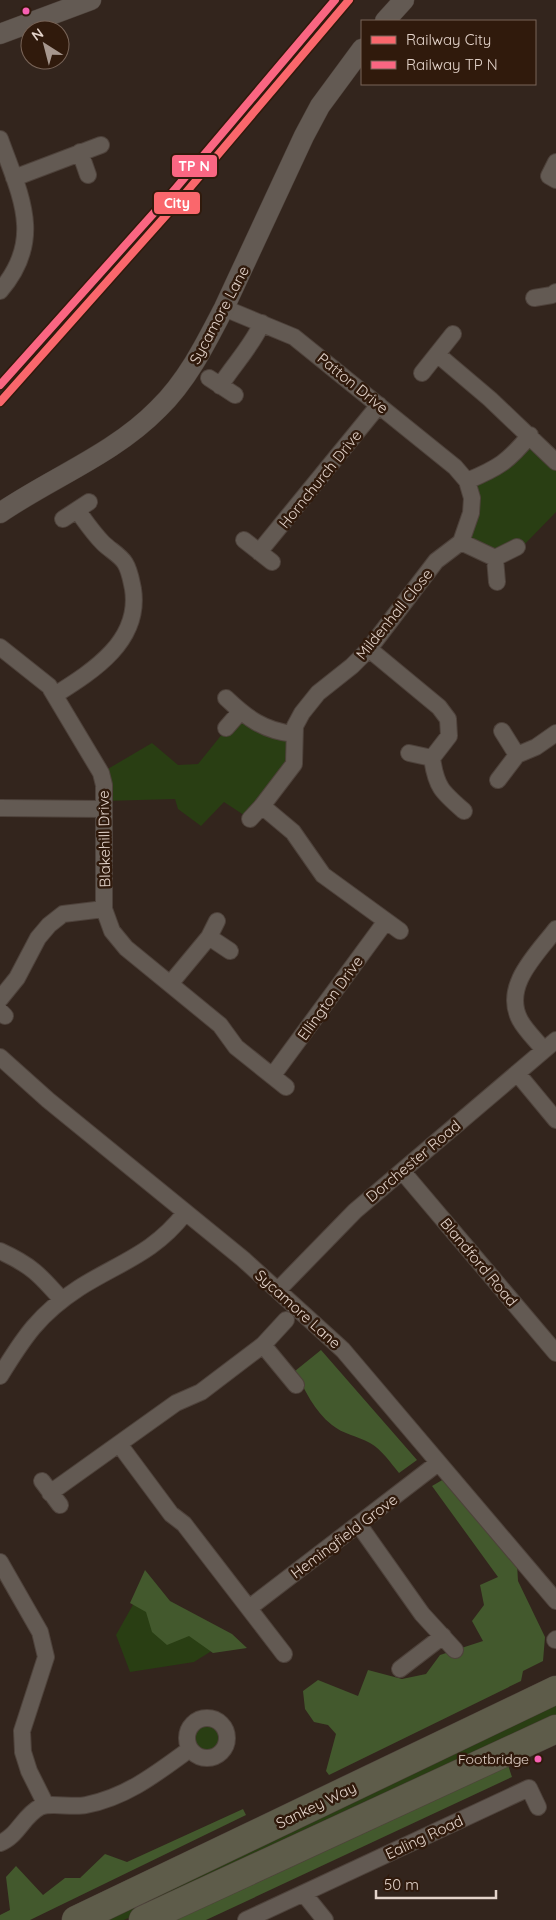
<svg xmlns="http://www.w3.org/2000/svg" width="556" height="1920" viewBox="0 0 556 1920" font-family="Quicksand,sans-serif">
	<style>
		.green { fill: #293e13 }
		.forest { fill: #43592d }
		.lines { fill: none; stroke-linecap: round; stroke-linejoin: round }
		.minor-casing { stroke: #4e423b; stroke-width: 18 }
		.tertiary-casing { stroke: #4e423b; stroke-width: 21 }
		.trunk-casing { stroke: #4e423b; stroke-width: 29 }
		.minor { stroke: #635a53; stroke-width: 16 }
		.tertiary { stroke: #635a53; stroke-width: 20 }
		.trunk { stroke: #5e5c4a; stroke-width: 28 }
		.rail-1-casing { stroke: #301a0c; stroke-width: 11 }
		.rail-2-casing { stroke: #301a0c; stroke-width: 11 }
		.rail-1 { stroke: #fa676c; stroke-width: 8 }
		.rail-2 { stroke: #fa6682; stroke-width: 8 }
		.bus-dot { fill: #f860b3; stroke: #301a0c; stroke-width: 2 }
		.labels { text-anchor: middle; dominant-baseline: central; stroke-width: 5; stroke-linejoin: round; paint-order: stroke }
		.bus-label { font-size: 14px; fill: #e4d4cb; stroke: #301a0c; text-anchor: end }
		.street-label { font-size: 15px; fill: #e4d4cb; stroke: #301a0c }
		.line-badge { stroke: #301a0c; stroke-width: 2 }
		.badge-label { font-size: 14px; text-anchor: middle; font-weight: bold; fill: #fff }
	</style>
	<rect width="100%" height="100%" fill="#33251d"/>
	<!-- green -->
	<path class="green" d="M530 435 556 457V512L521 548 495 558 461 542 467 481Z
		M240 712 294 734 295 750 250 819 224 802 201 826 178 809 175 799 103 801 101 773 152 743 178 765 198 764Z
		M139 1594 213 1650 194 1662 130 1672 116 1635Z
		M556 1700V1719L124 1920H96Z
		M193 1737a13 13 0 1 1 26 0a13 13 0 1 1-26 0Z"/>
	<!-- forest -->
	<path class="forest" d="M321 1350 417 1460 399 1473C390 1462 382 1450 370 1443 357 1436 343 1434 332 1425 314 1411 305 1390 295 1371Z
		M444 1479 517 1564 518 1581 545 1637 543 1661 523 1671 521 1681 329 1775 326 1771 336 1734 328 1725 314 1722 305 1709 303 1691 318 1680 358 1696 368 1670 402 1679 426 1674 440 1655 483 1641 472 1621 484 1605 480 1585 498 1577 432 1486Z
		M145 1570 170 1601 232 1634 247 1648 213 1653 189 1636 167 1645 152 1632 146 1612 130 1603Z
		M508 1765 512 1777 206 1920H157Z
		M243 1809 246 1815 30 1920H0V1915L10 1910 6 1877 16 1866 43 1895 65 1878H80L105 1854 127 1862Z"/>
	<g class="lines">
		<defs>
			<path id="minor" d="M0 139C20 195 45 239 0 291
				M80 152 88 175
				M556 162 549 176 556 180
				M14 178 101 145
				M534 298 552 295 556 292
				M224 308 294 337 455 467 467 481 472 498 471 513 461 542 436 561 369 649 352 666 318 693 302 713 295 726 294 764 262 806 293 832 323 875 400 931
				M437 354 490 399 556 462
				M422 373 453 334
				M209 378 235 395
				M220 386C234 364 252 346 262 323
				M467 481C498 468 508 462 530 435
				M63 519 89 502
				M244 540 272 562
				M461 542 495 558
				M259 552 379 405
				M497 582 495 558 517 547
				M0 647 49 686 101 773 104 785V909L112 931 126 948 220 1025 236 1047 286 1087
				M369 649 439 707 448 719 449 736 432 758C436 787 442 792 464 811
				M55 695C93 671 141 641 133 589 131 580 130 571 125 563 120 555 110 550 103 543 93 533 85 521 77 510
				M226 698C247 718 264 731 294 734
				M226 728 240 712
				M502 731 517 755
				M409 753 432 758
				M498 780 517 755 536 747 556 733
				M0 808 103 809
				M250 819 262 806
				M209 937 230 951
				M170 984 209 937 217 921
				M0 999 17 978 38 938 49 925 63 914 104 909
				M0 1011 5 1016
				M544 1050C536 1040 526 1031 520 1020 502 986 537 954 556 929
				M0 1057 48 1100 243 1259 343 1350 556 1601
				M517 1073 556 1120
				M273 1075 386 921
				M402 1171 556 1353
				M0 1251C31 1265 40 1275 62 1300
				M278 1290 355 1211 556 1040
				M263 1345 296 1385
				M0 1376C24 1337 39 1314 79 1288 120 1262 153 1254 185 1213
				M119 1444 171 1514 184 1524 284 1654
				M42 1481 60 1505
				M50 1493 176 1403 201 1392 263 1345 286 1320
				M359 1525 422 1614 455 1650
				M0 1562 40 1632 46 1657 22 1731 23 1752 29 1771 46 1805
				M249 1608 438 1463
				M555 1640 556 1639
				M400 1669 443 1636
				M187 1738a20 20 0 1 1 40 0a20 20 0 1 1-40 0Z
				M0 1843C18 1836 23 1816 40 1807 51 1802 72 1808 86 1805 127 1797 157 1773 190 1749
				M304 1894 325 1920
				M246 1920 529 1788 538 1807"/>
			<path id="tertiary" d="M385 21 404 0
				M0 34 91 0
				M0 513C51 478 114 454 158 409 187 381 206 343 224 308L304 136 320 106 362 49"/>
			<path id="trunk" d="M76 1920 556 1690
				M143 1920 556 1729"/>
		</defs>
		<!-- minor casing -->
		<use href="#minor" class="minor-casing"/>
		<!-- tertiary casing -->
		<use href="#tertiary" class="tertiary-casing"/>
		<!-- trunk casing -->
		<use href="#trunk" class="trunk-casing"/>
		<!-- minor -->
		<use href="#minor" class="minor"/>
		<!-- tertiary -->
		<use href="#tertiary" class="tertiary"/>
		<!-- trunk -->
		<use href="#trunk" class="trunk"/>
		<defs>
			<path id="rail-1" d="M0 402 177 203 349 0"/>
			<path id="rail-2" d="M0 385 170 195 335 0"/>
		</defs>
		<!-- rail-1 casing -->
		<use href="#rail-1" class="rail-1-casing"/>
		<!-- rail-2 casing -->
		<use href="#rail-2" class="rail-2-casing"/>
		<!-- rail-1 -->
		<use href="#rail-1" class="rail-1"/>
		<!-- rail-2 -->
		<use href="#rail-2" class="rail-2"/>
	</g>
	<!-- markers -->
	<g class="bus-dot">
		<circle cx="26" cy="11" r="4.5"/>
		<circle cx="538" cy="1759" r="4.5"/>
	</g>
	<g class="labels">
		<!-- bus labels -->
		<g class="bus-label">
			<text x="529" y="1759">Footbridge</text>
		</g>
		<!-- street labels -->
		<g class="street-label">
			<text transform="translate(219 315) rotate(-62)">Sycamore Lane</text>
			<text transform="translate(353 383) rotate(39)">Patton Drive</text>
			<text transform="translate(320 479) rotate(-51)">Hornchurch Drive</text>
			<text transform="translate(394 614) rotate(-51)">Mildenhall Close</text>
			<text transform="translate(104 839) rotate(-91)">Blakehill Drive</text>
			<text transform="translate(330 998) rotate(-54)">Ellington Drive</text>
			<text transform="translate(413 1161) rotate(-40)">Dorchester Road</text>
			<text transform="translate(479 1262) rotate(50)">Blandford Road</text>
			<text transform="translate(298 1309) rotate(42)">Sycamore Lane</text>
			<text transform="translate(344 1536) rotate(-37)">Hemingfield Grove</text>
			<text transform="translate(316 1805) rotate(-26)">Sankey Way</text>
			<text transform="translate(424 1837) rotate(-25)">Ealing Road</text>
		</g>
	</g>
	<g class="line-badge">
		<rect x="171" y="154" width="47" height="24" rx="5" fill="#fa6682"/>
		<rect x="153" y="191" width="48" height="24" rx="5" fill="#fa676c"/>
	</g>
	<g class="badge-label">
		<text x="194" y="171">TP N</text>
		<text x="177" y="208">City</text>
	</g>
	<!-- legend -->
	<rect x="361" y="20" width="175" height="65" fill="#301a0c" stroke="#786458"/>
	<rect x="371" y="36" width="25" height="8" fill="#fa676c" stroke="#786458"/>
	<text x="406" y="45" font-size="15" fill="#e4d4cb">Railway City</text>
	<rect x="371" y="61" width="25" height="8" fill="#fa6682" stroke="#786458"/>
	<text x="406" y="70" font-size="15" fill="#e4d4cb">Railway TP N</text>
	<!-- north arrow -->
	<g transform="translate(45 45) rotate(324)"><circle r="24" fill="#301a0c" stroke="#786458"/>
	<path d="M0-4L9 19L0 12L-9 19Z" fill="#a6978e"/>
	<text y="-8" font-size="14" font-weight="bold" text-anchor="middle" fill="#e4d4cb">N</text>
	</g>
	<!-- scale -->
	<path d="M376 1890v8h120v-8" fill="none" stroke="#e4d4cb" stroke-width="2.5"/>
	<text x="384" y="1890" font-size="15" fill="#e4d4cb" stroke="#301a0c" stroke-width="4" paint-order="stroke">50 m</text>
</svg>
